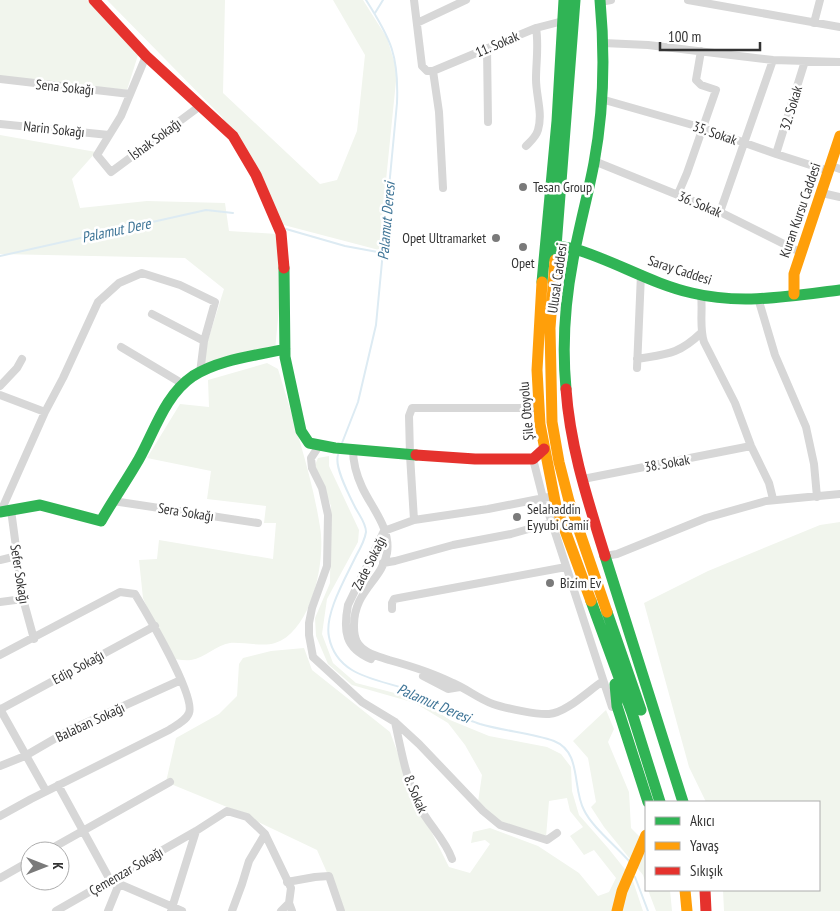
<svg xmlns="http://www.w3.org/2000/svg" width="840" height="911" viewBox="0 0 840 911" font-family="'PT Sans Narrow',sans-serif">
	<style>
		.green { fill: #f1f5ed }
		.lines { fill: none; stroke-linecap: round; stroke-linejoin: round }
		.stream { stroke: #ddebf3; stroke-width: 2 }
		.street { stroke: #d7d7d7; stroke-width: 8 }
		.fast { stroke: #30b455; stroke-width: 11 }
		.slow { stroke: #ff9f0a; stroke-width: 11 }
		.jam { stroke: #e5322d; stroke-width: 11 }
		.poi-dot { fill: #7a7a7a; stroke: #fff; stroke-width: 2 }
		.labels { text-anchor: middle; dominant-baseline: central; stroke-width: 5; stroke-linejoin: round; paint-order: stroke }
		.street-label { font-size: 14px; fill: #333; stroke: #fff }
		.poi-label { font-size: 14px; fill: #333; stroke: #fff; text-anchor: start }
		.water-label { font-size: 15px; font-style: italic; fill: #3f7597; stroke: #fff }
	</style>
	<rect width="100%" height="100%" fill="#fff"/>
	<!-- green -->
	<path class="green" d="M0 0H87L138 55 127 90 0 76Z
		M107 0H225L223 93 320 184 337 180 357 131 365 55 333 0H363L387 38 397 71 379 250 280 224 222 117Z
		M0 135 96 152 72 179 80 208 147 201 225 203 229 231 277 234 284 256 275 350 200 366 224 289 185 258 0 254Z
		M267 363 278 369C293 420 312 475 320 527 326 560 312 631 275 643 264 647 242 642 230 643 216 645 205 658 191 660 184 661 176 659 169 658L143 598 139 560 157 559 159 540 273 559 276 523H264L266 506 207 499 211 471 147 458 180 404 209 407 208 380Z
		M329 456V466L359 530 358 542 327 599 322 634 333 663 356 683 418 699 450 720 489 736 547 747 561 754 571 767 572 791 579 815 608 848 632 878 643 911H344L317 850 227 807 166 782 176 738 219 714 237 696 239 664 243 658 271 651 304 648 312 670 390 732 414 797 449 867 470 873 490 844 485 840 471 843 473 832 490 828 538 846 579 873 598 896 609 892 616 878 594 850 584 855 570 836 583 827 570 811 567 798 549 801 546 837 502 824 478 802 482 775 465 745 448 723 415 703 352 685 328 664 316 636 315 618 330 583 331 506 315 465 318 458Z
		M840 522V911H724L723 890H819V802H706L689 767 644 603 708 571 820 525Z
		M606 710 614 729 608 742 629 792 631 828 646 843V884L643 875 604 827 591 807 596 802 588 758 573 741Z
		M648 890H670L672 911H656Z"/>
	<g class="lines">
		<!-- stream -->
		<path class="stream" d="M375 13 383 0
			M286 229 345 246 383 253
			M0 256 206 210 233 213
			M342 443 358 402 376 325 397 103C399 56 391 39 366 0
			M338 455C334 467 349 495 355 507 359 515 366 523 366 532 365 539 360 549 356 556 346 577 324 614 329 637 337 678 380 679 412 691 428 697 440 708 455 715 463 718 472 721 480 724 503 731 532 733 554 741 582 752 572 788 584 810 592 827 616 846 629 861
			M635 877 648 911"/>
		<!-- street -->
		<path class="street" d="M414 0 422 66 427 71H433
			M688 0 840 27
			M600 2 611 0
			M417 23 466 0
			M814 23 820 0
			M603 43 648 45 773 60 840 62
			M487 48 488 122
			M146 56 121 116 97 155 111 172 200 106
			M433 71 536 28 563 21
			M433 71 439 112 443 188
			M0 79 130 94
			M601 99 703 128 776 154 829 171
			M0 124 109 135
			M526 146C531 141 536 137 538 130 543 113 536 96 536 79 536 62 539 45 536 28
			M776 154 805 61
			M594 161 720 212 802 253
			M831 166 840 169
			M822 193 840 197
			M678 194 687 173 716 90 701 85 696 80 701 51
			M720 212 773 60
			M701 295C703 311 699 327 704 342L735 403 751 446 769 483 773 499
			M758 298 775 355 806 427 814 464 817 497
			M152 314 204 341
			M121 347 183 384
			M637 359C666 354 678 355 701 333
			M637 368 641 274
			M0 386 17 368 22 359
			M0 395 45 412
			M319 446 311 458 312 468 322 488 328 515 327 566 312 608 309 623V635L313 657 362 702 395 722 419 744 483 811 500 825 547 840 557 833
			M353 450C353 461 357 476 362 487 371 507 391 528 387 553 382 581 353 591 354 627 354 632 355 638 357 642 363 653 378 656 389 660 411 666 433 673 453 683 467 689 479 699 493 704 504 708 538 715 549 714 566 713 588 691 603 681
			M533 459 543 498 552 523 612 707
			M583 479 751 446
			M113 501 258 523
			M11 510 23 599 34 639
			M1 511 45 412 63 378 98 302 119 283 142 273 180 285 215 302 204 341 200 373
			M414 520 410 455 409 416 412 408H539
			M605 556 617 554 706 518 766 501 840 494
			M0 560 17 556
			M383 563 395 561 453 545 511 534 557 521
			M0 602 23 599
			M392 609V603L394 599 399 598 566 567
			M0 655 120 592 135 594C146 612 196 696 189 713 186 721 175 726 169 730L31 799 0 816
			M371 659C345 648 343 631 348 605L384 531 414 520 488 509 554 496
			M423 676 448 689 460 687
			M0 709 46 791
			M1 709 155 626
			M395 722C401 750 406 778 418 804 427 823 445 839 452 859
			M0 766 25 756 68 731 181 680
			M58 785 110 880 182 911
			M47 851 170 782
			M0 878 30 861
			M287 882 315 877 329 876 341 911
			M56 911 196 831 227 811 247 817 265 834 291 888 289 903 292 911
			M108 911 119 884
			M171 911 196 831
			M232 911 242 884 249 861 265 834
			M281 911 289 903"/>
		<!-- fast -->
		<path class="fast" d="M557 246 575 249
			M575 249C615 261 652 284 692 293 741 305 791 296 840 290
			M555 260 575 0
			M284 268 285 357 301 431 309 443 335 448 416 455
			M542 282 557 121 564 0
			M566 389C562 346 565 302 573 260 579 227 588 195 594 163 604 109 605 54 600 0
			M0 512 40 505 101 521C113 500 127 480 139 459 155 430 165 395 193 376 220 359 255 356 285 349
			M605 556 683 802
			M591 601 632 713 660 802
			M607 612 641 710
			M615 684 617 706 648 802"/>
		<!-- slow -->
		<path class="slow" d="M555 260 550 328 552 422 559 462 569 501 607 612
			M542 282 537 370 540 424 556 506 591 601
			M794 294V274L840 136
			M685 890 687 911
			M617 911 622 891 646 835"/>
		<!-- jam -->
		<path class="jam" d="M94 0 146 56 233 136 256 175 281 233 284 268
			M566 389C570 447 588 501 605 556
			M416 455 475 459H533L544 449
			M705 890 706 911"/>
	</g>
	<!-- markers -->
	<g class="poi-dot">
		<circle cx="523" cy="187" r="5"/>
		<circle cx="496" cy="238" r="5"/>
		<circle cx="523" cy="247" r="5"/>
		<circle cx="517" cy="517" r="5"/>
		<circle cx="550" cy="583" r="5"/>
	</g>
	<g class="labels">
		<!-- street labels -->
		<g class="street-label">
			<text transform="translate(497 44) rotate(-23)">11. Sokak</text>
			<text transform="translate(65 87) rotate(6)">Sena Sokağı</text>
			<text transform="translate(791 108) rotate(-73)">32. Sokak</text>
			<text transform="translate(54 129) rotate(6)">Narin Sokağı</text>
			<text transform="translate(715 133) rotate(19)">35. Sokak</text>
			<text transform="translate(155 139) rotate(-36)">İshak Sokağı</text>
			<text transform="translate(700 204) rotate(23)">36. Sokak</text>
			<text transform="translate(800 210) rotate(-71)">Kuran Kursu Caddesi</text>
			<text transform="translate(680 270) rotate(18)">Saray Caddesi</text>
			<text transform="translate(557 278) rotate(-82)">Ulusal Caddesi</text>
			<text transform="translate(526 411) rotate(-95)">Şile Otoyolu</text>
			<text transform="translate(667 463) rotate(-10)">38. Sokak</text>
			<text transform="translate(186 512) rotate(9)">Sera Sokağı</text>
			<text transform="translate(369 563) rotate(-63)">Zade Sokağı</text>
			<text transform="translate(20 574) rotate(81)">Sefer Sokağı</text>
			<text transform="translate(78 667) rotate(-28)">Edip Sokağı</text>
			<text transform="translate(90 722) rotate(-25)">Balaban Sokağı</text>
			<text transform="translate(416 794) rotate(67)">8. Sokak</text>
			<text transform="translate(126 871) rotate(-30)">Çemenzar Sokağı</text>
		</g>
		<!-- poi labels -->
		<g class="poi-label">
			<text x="533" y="187">Tesan Group</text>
			<text x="486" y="238" text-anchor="end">Opet Ultramarket</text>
			<text x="523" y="263" text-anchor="middle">Opet</text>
			<text x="527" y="509">Selahaddin<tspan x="527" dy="16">Eyyubi Camii</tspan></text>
			<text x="560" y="583">Bizim Ev</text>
		</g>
		<!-- water labels -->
		<g class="water-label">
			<text transform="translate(386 221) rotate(-85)">Palamut Deresi</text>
			<text transform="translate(116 230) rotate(-12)">Palamut Dere</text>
			<text transform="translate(434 703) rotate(23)">Palamut Deresi</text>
		</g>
	</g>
	<!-- legend -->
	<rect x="645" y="801" width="175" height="90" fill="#ffffff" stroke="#adadad"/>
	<rect x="655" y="817" width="25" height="8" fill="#30b455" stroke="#adadad"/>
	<text x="690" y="826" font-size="15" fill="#333333">Akıcı</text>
	<rect x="655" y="842" width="25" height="8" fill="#ff9f0a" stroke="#adadad"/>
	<text x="690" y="851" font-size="15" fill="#333333">Yavaş</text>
	<rect x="655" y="867" width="25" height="8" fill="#e5322d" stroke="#adadad"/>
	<text x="690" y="876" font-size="15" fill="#333333">Sıkışık</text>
	<!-- north arrow -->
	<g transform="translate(45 866) rotate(90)"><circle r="24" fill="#ffffff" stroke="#adadad"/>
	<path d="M0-4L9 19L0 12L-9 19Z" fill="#7a7a7a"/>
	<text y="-8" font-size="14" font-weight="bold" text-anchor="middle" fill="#333333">K</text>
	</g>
	<!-- scale -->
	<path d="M660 42v8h100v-8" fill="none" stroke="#333333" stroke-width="2.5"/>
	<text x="668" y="42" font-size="15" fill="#333333" stroke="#ffffff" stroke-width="4" paint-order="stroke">100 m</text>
</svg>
